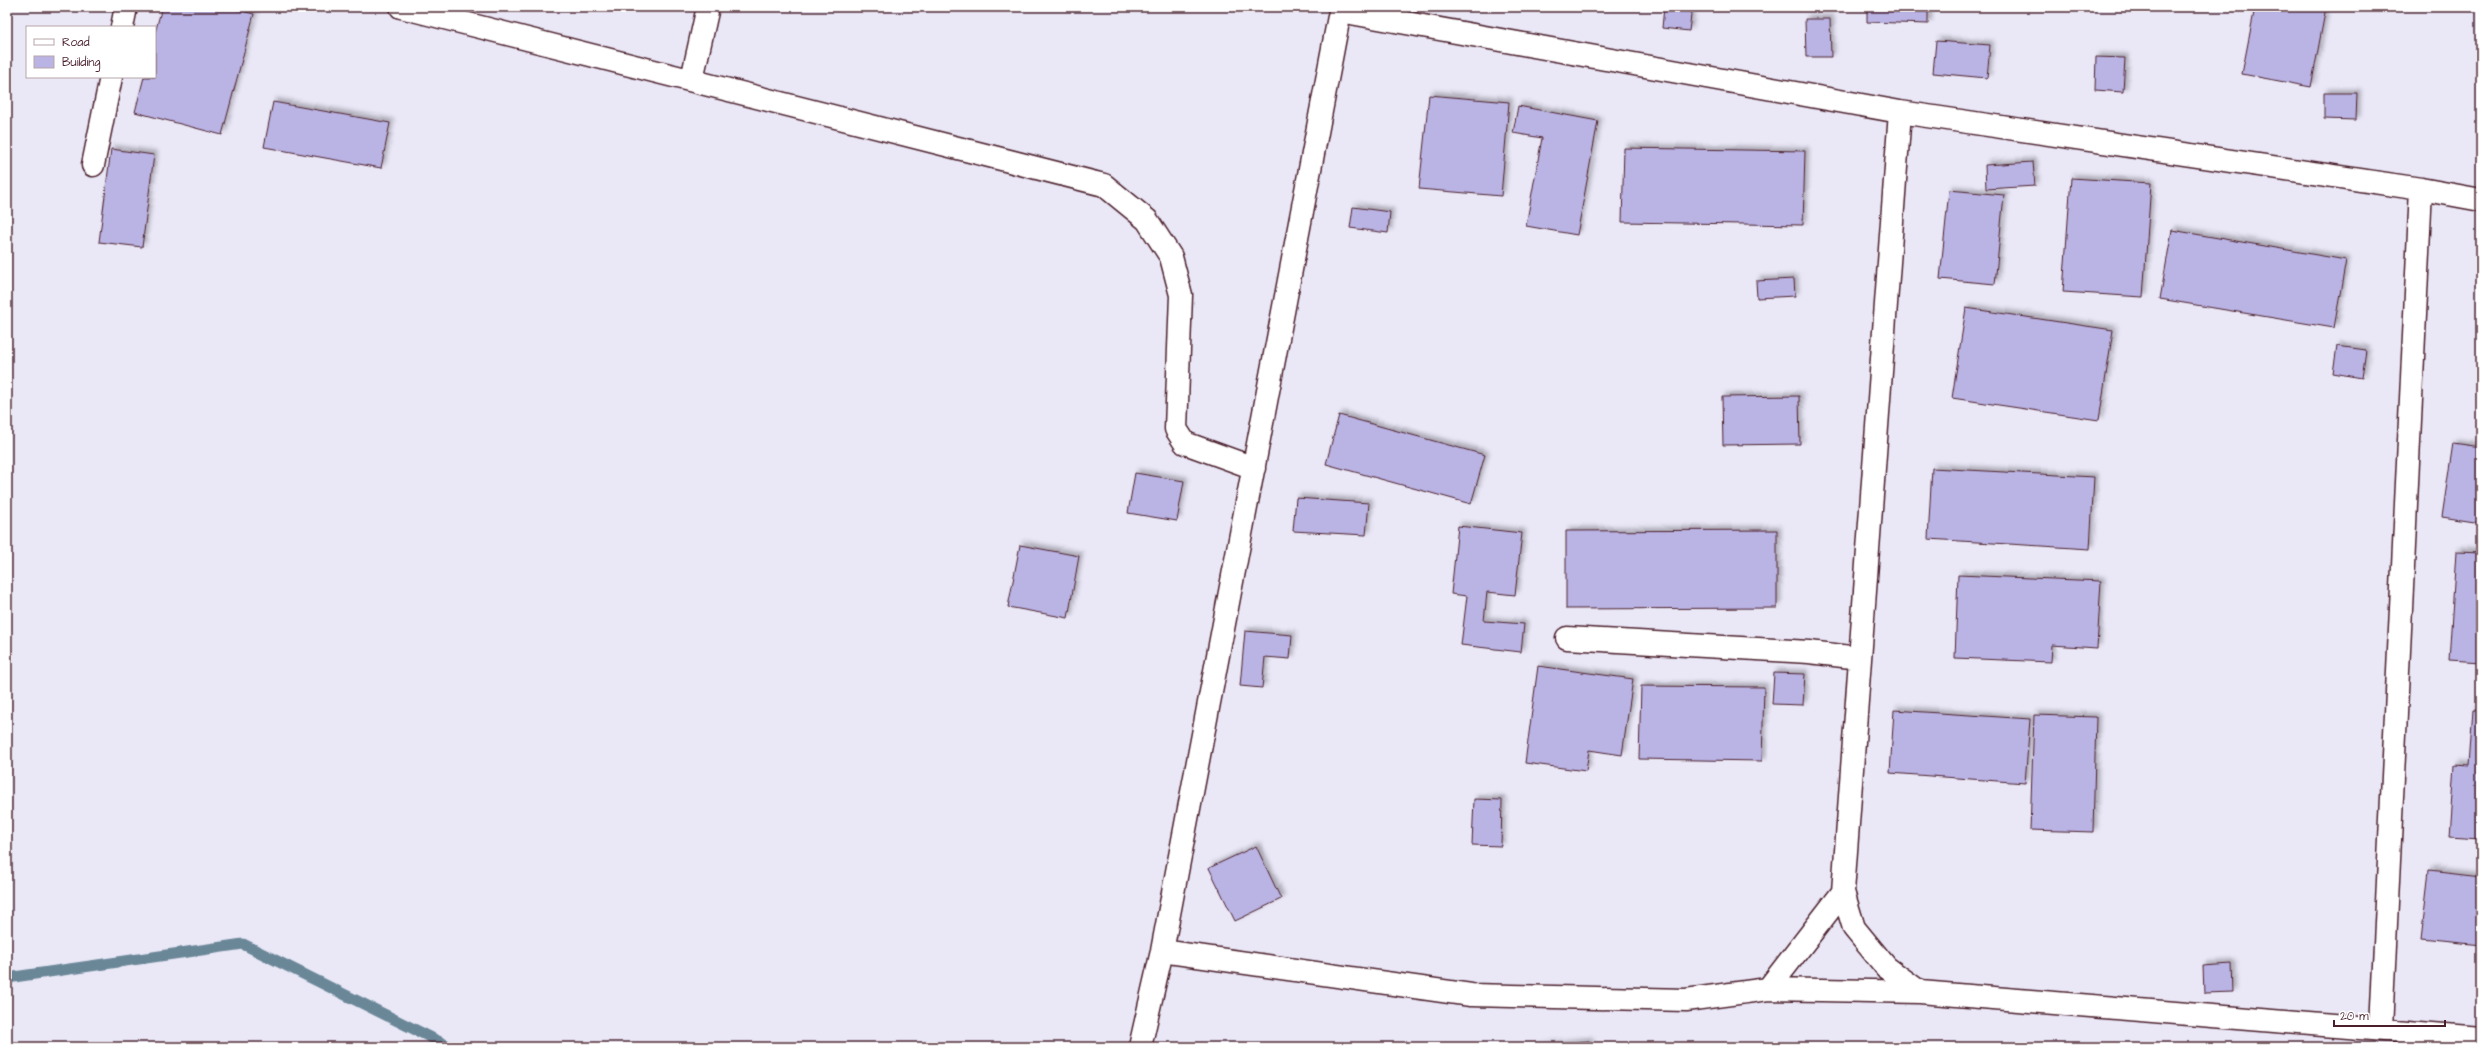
<svg xmlns="http://www.w3.org/2000/svg" width="2488" height="1054" viewBox="0 0 2488 1054" font-family="'Architects Daughter',sans-serif">
	<style>
		.lines { fill: none; stroke-linecap: round; stroke-linejoin: round }
		.stream { stroke: #6a8798; stroke-width: 11 }
		.building { fill: #bab4e5; stroke: #4a1f2b; filter: url(#shadow) }
		.minor-casing { stroke: #4a1f2b; stroke-width: 25 }
		.minor { stroke: #fff; stroke-width: 22 }
	</style>
	<defs>
		<filter id="shadow"><feDropShadow dx="3.5" dy="-3.5" stdDeviation="2" flood-color="#0004"/></filter>
	</defs>
	<rect width="100%" height="100%" fill="#eae8f7"/>
	<filter id="ink" filterUnits="userSpaceOnUse"><feTurbulence type="fractalNoise" baseFrequency=".025" numOctaves="2"/><feDisplacementMap in="SourceGraphic" scale="8" xChannelSelector="R" yChannelSelector="G"/><feConvolveMatrix kernelMatrix="1 2 1 2 8 2 1 2 1" color-interpolation-filters="sRGB"/></filter>
	<g filter="url(#ink)">
		<g class="lines">
			<!-- stream -->
			<path class="stream" d="M7 978 243 944 450 1047"/>
		</g>
		<!-- building -->
		<path class="building" d="M162 7H226L254 14 222 135 135 112 144 77H155V33Z
			M1664 7H1692L1689 31 1662 28Z
			M1867 7H1928V24L1867 22Z
			M2255 7H2326L2311 87 2242 74Z
			M1805 19H1830L1831 57H1806Z
			M1936 41 1990 45 1987 78 1933 73Z
			M2096 57 2125 58 2123 92 2095 90Z
			M2324 93H2357L2356 120 2324 119Z
			M1429 95 1509 102 1501 196 1419 189Z
			M273 102 390 123 381 168 264 147Z
			M1518 106 1598 121 1577 235 1526 226 1542 138 1513 133Z
			M1624 148 1805 151 1803 225 1622 222Z
			M111 149 154 155 142 247 99 242Z
			M2033 162 2035 186 1986 189 1985 165Z
			M2071 178 2151 183 2143 297 2063 292Z
			M1949 190 2004 195 1995 284 1940 279Z
			M1353 207 1390 212 1388 233 1350 228Z
			M2172 230 2346 260 2334 328 2160 299Z
			M1794 279 1795 296 1757 298 1756 281Z
			M1966 308 2113 330 2099 420 1952 398Z
			M2337 346 2366 350 2362 378 2333 373Z
			M1799 396 1800 444 1723 445 1722 397Z
			M1339 415 1485 455 1471 504 1326 464Z
			M2453 443 2481 447V523L2442 517Z
			M1932 468 2094 477 2090 549 1928 539Z
			M1135 473 1184 481 1177 521 1128 513Z
			M1296 498 1369 503 1366 535 1293 531Z
			M1458 526 1522 533 1515 595 1487 592 1484 621 1524 624 1521 652 1461 645 1467 596 1451 594Z
			M1777 530V608L1566 609V531Z
			M1020 545 1079 556 1068 618 1008 607Z
			M2456 552 2481 553V662L2449 660Z
			M1958 575 2101 581 2097 648 2052 645 2051 662 1955 658Z
			M1245 631 1292 635 1290 659 1265 657 1262 688 1240 686Z
			M1538 666 1633 679 1622 755 1589 750 1586 771 1525 763Z
			M1774 673 1805 674 1803 705 1772 704Z
			M1641 686 1764 687 1762 761 1639 759Z
			M2473 709 2481 710V839L2449 837 2454 765 2469 766Z
			M1894 710 2030 719 2025 783 1890 773Z
			M2034 715 2096 717 2093 832 2030 830Z
			M1474 799 1502 800 1501 846 1472 845Z
			M1256 846 1281 899 1235 921 1209 868Z
			M2429 871 2481 877V945L2421 939Z
			M2232 964 2233 992 2204 993 2203 966Z
			M1589 1041 1590 1047H1535Z"/>
		<g class="lines">
			<defs>
				<path id="minor" d="M401 7 1104 185 1147 220 1171 257 1181 295 1176 429 1185 443 1254 468
					M1341 7 1340 11 1900 112 2421 189 2481 200
					M1340 11 1162 951 1471 995 1686 1000 1768 989 1843 892
					M122 27 126 7
					M692 79 708 7
					M1900 112 1843 892 1854 928 1886 967 1920 992 2481 1038
					M93 165 111 77
					M1567 638 1809 652 1860 658
					M1768 989 1920 992
					M2381 1028 2421 189
					M1140 1047 1162 951"/>
			</defs>
			<!-- minor casing -->
			<use href="#minor" class="minor-casing"/>
			<!-- minor -->
			<use href="#minor" class="minor"/>
		</g>
	</g>
	<!-- margin -->
	<rect width="2488" height="1054" fill="none" stroke="#fff" stroke-width="24"/>
	<rect x="12" y="12" width="2464" height="1030" fill="none" stroke="#4a1f2b" stroke-width="1.5" filter="url(#ink)"/>
	<!-- legend -->
	<rect x="26" y="26" width="130" height="52" fill="#ffffff" stroke="#b7a5aa"/>
	<rect x="34" y="39" width="20" height="6" fill="#ffffff" stroke="#b7a5aa"/>
	<text x="62" y="46" font-size="12" fill="#4a1f2b">Road</text>
	<rect x="34" y="56" width="20" height="12" fill="#bab4e5" stroke="#b7a5aa"/>
	<text x="62" y="66" font-size="12" fill="#4a1f2b">Building</text>
	<!-- scale -->
	<path d="M2334 1020v6h111v-6" fill="none" stroke="#4a1f2b" stroke-width="2"/>
	<text x="2340" y="1020" font-size="12" fill="#4a1f2b" stroke="#ffffff" stroke-width="3" paint-order="stroke">20 m</text>
</svg>
